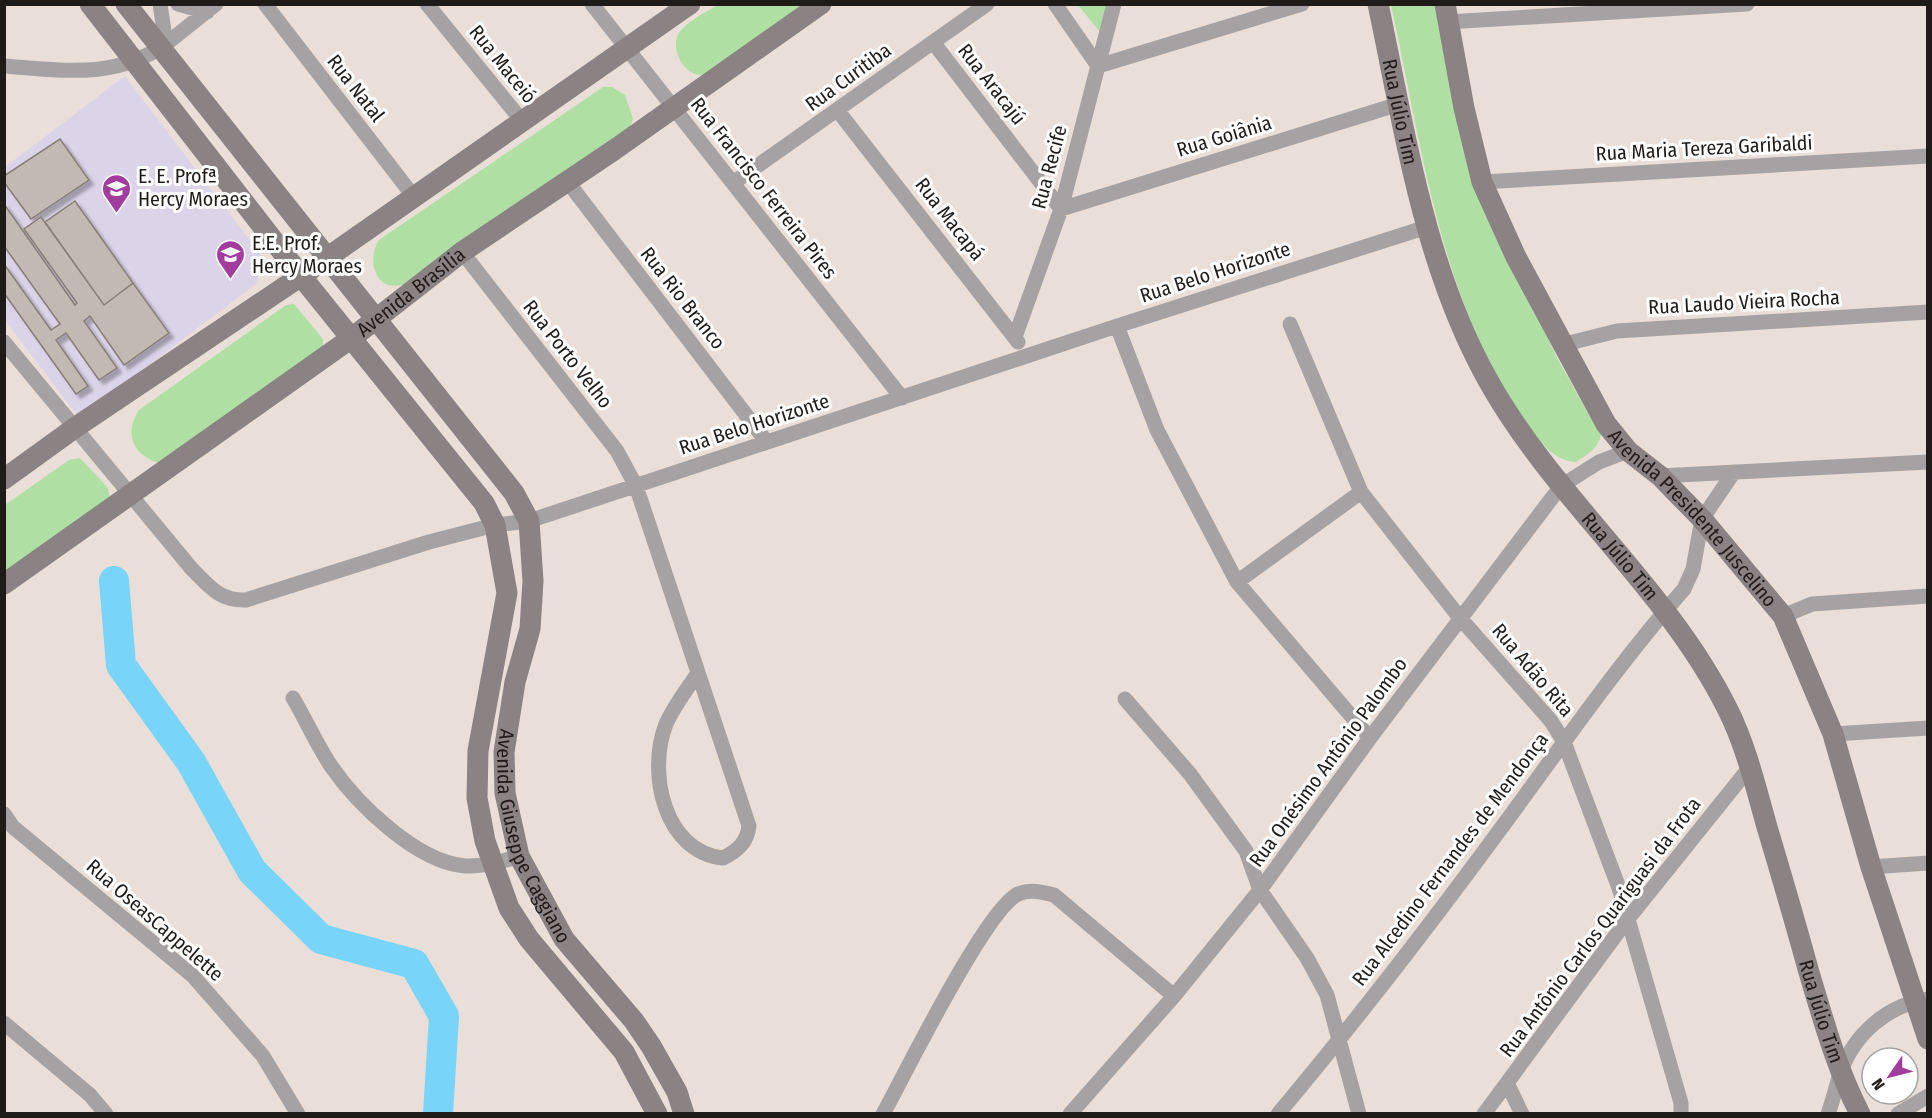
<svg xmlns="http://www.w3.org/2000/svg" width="1932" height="1118" viewBox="0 0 1932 1118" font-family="'Fira Sans Condensed',sans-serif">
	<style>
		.education { fill: #dbd3e8 }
		.green { fill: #afdfa2 }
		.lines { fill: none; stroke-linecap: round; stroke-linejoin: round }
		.river { stroke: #78d4f9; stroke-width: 30 }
		.building { fill: #c1bab2; stroke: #857f77; stroke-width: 1.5; filter: url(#shadow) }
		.street { stroke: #a6a1a2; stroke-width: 15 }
		.secondary { stroke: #8a8283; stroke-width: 21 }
		.labels { text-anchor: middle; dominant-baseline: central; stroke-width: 6; stroke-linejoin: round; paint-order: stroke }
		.street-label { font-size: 20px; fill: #1f1b19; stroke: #fff }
		.poi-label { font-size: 20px; fill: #1f1b19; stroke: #fff; text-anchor: start }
	</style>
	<defs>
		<filter id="shadow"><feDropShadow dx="4.5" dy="4.5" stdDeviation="1.5" flood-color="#0004"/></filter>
	</defs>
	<rect width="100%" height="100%" fill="#e9dfd8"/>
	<!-- education -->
	<path class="education" d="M125 76 264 259 256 284 79 418 5 320V167Z"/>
	<!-- green -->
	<path class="green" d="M718 5H811L713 73C709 74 703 75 699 75 682 72 670 48 679 33 687 21 706 12 718 5Z
		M1078 5H1108L1100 32Z
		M1391 5H1440L1480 187 1556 356 1585 408 1602 431C1599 448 1590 453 1576 462 1550 460 1537 437 1523 417 1439 297 1422 145 1391 5Z
		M603 87H612L625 95 633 119 629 129 411 283C403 285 391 288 384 283 370 273 371 251 379 240Z
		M294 304 323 339V351L158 463C132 454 124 433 139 410L286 305Z
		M80 458 108 488 110 500 5 577V505L69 460Z"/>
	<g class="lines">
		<!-- river -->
		<path class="river" d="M114 581 121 665 191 762 252 871 321 939 414 964 444 1016 438 1114"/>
	</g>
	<!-- building -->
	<path class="building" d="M60 139 89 180 31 219 4 182V176Z
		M75 201 133 283 104 305 45 222Z
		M4 204 75 305 77 303 24 229 41 217 104 305 133 283 169 333 124 365 90 316 84 321 117 368 99 380 66 333 56 340 88 386 76 394 4 293V264L51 330 60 324 4 246Z"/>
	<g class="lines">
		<!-- street -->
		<path class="street" d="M178 4 207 12
			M265 4 414 197
			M427 4 522 121
			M592 4 902 398
			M1055 4 1098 66 1302 4
			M1447 22 1747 4
			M933 42 1061 209 1399 104
			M166 44 216 4
			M4 66C63 70 114 80 166 44L160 4
			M838 111 1018 342
			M567 181 766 441
			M1482 182 1928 156
			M733 183 987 4
			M462 252 617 451 636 486 749 826C747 843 737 851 723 858 664 852 647 772 666 724 674 706 687 689 698 673
			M1290 324 1361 492 1460 618 1551 721 1564 742 1619 888 1681 1103V1114
			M1117 326 1157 430 1237 582 1370 738
			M1015 337 1061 209 1114 4
			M4 342 191 568C209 586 219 601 246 600L429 542 495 525 529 521 1117 326 1427 227
			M1565 344 1617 331 1928 312
			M1660 476 1928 462
			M1237 582 1361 492
			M1783 616 1812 604 1928 596
			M293 698C306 720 317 745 331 766 358 805 417 862 465 866 484 867 502 862 519 856
			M1125 699 1190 774 1246 851 1260 890 1307 958 1327 995 1359 1114
			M1833 734 1928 728
			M4 814 13 827 193 976 263 1056 298 1114
			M1871 867 1928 863
			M4 1023 90 1095 106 1114
			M1508 1085 1522 1114
			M883 1114C905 1074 986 909 1018 894 1030 889 1042 892 1054 895L1174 996
			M1070 1114 1174 996 1260 890 1370 738 1561 486 1599 462 1628 451
			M1278 1114C1356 1021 1430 925 1502 827 1561 747 1618 664 1684 589L1693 569 1702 519 1734 472
			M1484 1114 1627 920 1750 767
			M1828 1114C1833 1100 1836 1087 1840 1074 1853 1035 1887 1005 1928 999
			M1898 1114 1928 1096"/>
		<!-- secondary -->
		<g class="secondary">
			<path d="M90 4 301 276 484 503 495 525 507 593 478 751 477 798 485 841 509 908 529 939 624 1052 657 1114"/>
			<path id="s1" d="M126 4 514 493 529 521 533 581 530 629 515 682 504 752 505 793 519 856 564 939 634 1021 651 1046 677 1092 684 1114"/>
			<path id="s2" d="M1378 4C1405 131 1424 267 1489 382 1556 501 1667 587 1728 710 1746 746 1756 788 1767 827 1781 874 1795 921 1808 969 1823 1019 1836 1067 1860 1114"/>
			<path id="s3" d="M1445 4 1464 108 1482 182 1516 257 1606 424 1628 451 1660 476 1702 519 1783 616 1833 734 1871 867 1928 1039"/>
			<path d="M4 479 76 427 301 276 690 4"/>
			<path id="s4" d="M4 584 353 337 462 252 614 150 821 4"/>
		</g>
	</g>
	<!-- icons -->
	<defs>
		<symbol id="school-pin" viewBox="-11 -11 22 30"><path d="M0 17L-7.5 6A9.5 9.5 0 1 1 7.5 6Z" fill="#a33c9f" stroke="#fff"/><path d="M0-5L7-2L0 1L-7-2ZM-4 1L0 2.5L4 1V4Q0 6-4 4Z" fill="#fff"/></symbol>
	</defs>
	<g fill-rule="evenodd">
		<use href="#school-pin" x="100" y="172" width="33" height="45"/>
		<use href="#school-pin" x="214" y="238" width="33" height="45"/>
	</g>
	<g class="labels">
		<!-- street labels -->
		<g class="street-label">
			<text transform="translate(503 64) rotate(51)">Rua Maceió</text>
			<text transform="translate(848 77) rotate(-36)">Rua Curitiba</text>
			<text transform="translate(992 84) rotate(52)">Rua Aracajú</text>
			<text transform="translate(356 88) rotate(52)">Rua Natal</text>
			<text stroke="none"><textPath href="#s2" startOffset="110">Rua Júlio Tim</textPath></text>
			<text transform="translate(1224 136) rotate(-17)">Rua Goiânia</text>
			<text transform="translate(1704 148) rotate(-3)">Rua Maria Tereza Garibaldi</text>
			<text transform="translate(1049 167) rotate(-75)">Rua Recife</text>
			<text transform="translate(764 188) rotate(52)">Rua Francisco Ferreira Pires</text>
			<text transform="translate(950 219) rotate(52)">Rua Macapá</text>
			<text transform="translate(1215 272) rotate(-18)">Rua Belo Horizonte</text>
			<text stroke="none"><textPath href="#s4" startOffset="501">Avenida Brasília</textPath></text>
			<text transform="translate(683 298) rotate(52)">Rua Rio Branco</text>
			<text transform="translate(1744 302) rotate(-3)">Rua Laudo Vieira Rocha</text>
			<text transform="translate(568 354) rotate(52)">Rua Porto Velho</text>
			<text transform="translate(754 424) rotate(-18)">Rua Belo Horizonte</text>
			<text stroke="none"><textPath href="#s3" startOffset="582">Avenida Presidente Juscelino</textPath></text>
			<text stroke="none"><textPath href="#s2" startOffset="614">Rua Júlio Tim</textPath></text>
			<text transform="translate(1533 670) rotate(50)">Rua Adão Rita</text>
			<text transform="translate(1328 762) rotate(-54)">Rua Onésimo Antônio Palombo</text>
			<text stroke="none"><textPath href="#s1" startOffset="980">Avenida Giuseppe Caggiano</textPath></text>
			<text transform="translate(1450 859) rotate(-53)">Rua Alcedino Fernandes de Mendonça</text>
			<text transform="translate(155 920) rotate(41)">Rua OseasCappelette</text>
			<text transform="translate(1600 927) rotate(-53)">Rua Antônio Carlos Quariguasi da Frota</text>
			<text stroke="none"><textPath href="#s2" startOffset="1118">Rua Júlio Tim</textPath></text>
		</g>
		<!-- poi labels -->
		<g class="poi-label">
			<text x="138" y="176">E. E. Profª<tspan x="138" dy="23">Hercy Moraes</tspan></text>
			<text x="252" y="243">E.E. Prof.<tspan x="252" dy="23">Hercy Moraes</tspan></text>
		</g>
	</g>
	<!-- border -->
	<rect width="1932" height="1118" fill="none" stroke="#1f1b19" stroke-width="12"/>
	<!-- north arrow -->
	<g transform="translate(1890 1076) rotate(235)"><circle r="28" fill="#ffffff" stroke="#a5a4a3" stroke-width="1.5"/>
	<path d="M0-4.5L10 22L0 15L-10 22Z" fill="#a33c9f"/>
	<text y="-9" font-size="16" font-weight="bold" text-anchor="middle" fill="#1f1b19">N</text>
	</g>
</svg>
